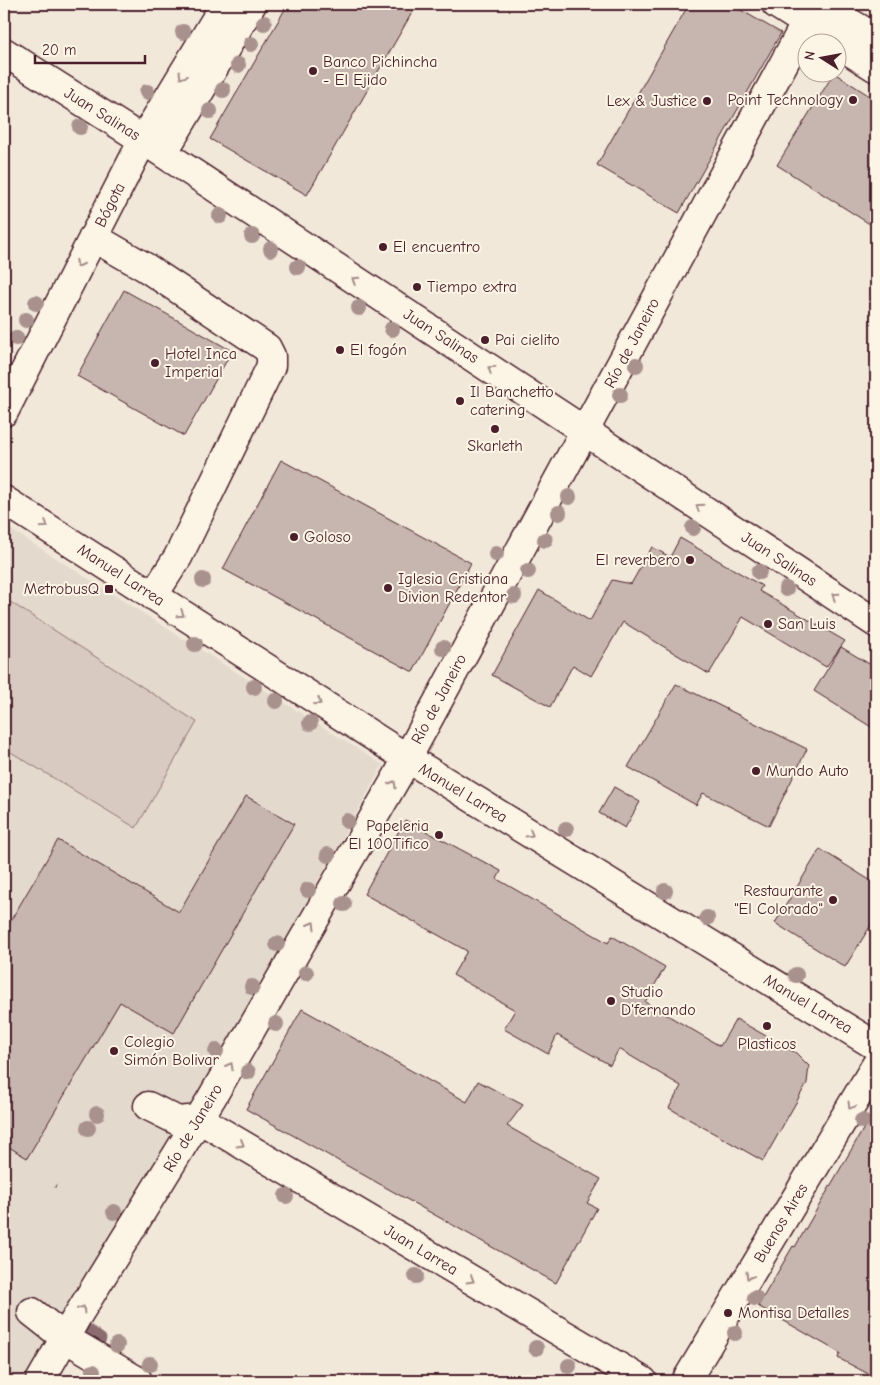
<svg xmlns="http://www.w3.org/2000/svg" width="880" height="1385" viewBox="0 0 880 1385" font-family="'Comic Neue',sans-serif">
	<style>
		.built { fill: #e4d9cd }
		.pitch { fill: #d8cac0; stroke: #917476 }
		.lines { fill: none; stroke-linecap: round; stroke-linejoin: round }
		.stream { stroke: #8b6d6f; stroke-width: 11 }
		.building { fill: #c7b6af; stroke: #4a1f2b }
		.minor-casing { stroke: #4a1f2b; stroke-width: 31 }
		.major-casing { stroke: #4a1f2b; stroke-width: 31 }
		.path { stroke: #4a1f2b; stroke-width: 3; stroke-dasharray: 1 4; stroke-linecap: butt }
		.minor { stroke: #fcf5e5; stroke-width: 28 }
		.major { stroke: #fcf5e5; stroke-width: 28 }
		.tree { fill: #a9918e }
		.oneway { stroke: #a38a88 }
		.poi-dot { fill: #4a1f2b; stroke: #fcf5e5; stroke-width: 2 }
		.labels { text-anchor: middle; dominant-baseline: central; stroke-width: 4; stroke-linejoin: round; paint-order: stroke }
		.poi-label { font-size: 16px; fill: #4a1f2b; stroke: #fcf5e5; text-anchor: start }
		.street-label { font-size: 16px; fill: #4a1f2b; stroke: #fcf5e5 }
	</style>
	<rect width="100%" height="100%" fill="#f1e8da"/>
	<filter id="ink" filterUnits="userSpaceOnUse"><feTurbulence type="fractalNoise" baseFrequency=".02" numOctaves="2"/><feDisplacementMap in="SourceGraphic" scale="10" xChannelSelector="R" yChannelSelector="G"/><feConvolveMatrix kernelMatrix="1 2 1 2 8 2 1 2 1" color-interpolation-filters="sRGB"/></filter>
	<g filter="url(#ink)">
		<!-- built -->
		<path class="built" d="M5 526 383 765 39 1381H4Z"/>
		<!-- pitch -->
		<path class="pitch" d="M4 598 197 722 136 828 4 748Z"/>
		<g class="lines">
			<!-- stream -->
			<path class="stream" d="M75 1320 101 1339"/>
		</g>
		<!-- building -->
		<path class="building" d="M288 4H417L307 195 210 139Z
			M689 4H730L781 33 679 213 597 165Z
			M834 73 876 100V228L777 165Z
			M124 290 232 351 184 436 77 376Z
			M281 460 471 563 413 672 223 569Z
			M680 538 762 586 759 591 845 641 826 667 743 617 709 674 623 622 591 676 573 665 550 707 492 675 539 590 590 621 612 580 631 584 652 547 670 557Z
			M841 647 876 668V730L814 691Z
			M676 684 807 749 769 826 703 793 696 805 628 767Z
			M614 787 640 802 625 828 599 813Z
			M246 796 294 824 174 1033 120 1002 27 1158 4 1144V932L58 840 179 912Z
			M405 820 501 871 497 879 608 943 612 936 665 967 645 1002 720 1046 736 1019 796 1053 809 1066 807 1083 763 1161 669 1108 681 1086 619 1049 610 1065 557 1035 548 1054 504 1029 515 1010 453 975 467 951 364 894Z
			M820 849 876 884V917L845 967 775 923Z
			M302 1009 467 1102 478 1081 523 1105 507 1126 601 1179 587 1203 597 1208 556 1283 246 1109Z
			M876 1107V1378L838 1358 840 1353 758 1306 793 1246 795 1247Z"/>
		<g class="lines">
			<defs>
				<path id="minor" d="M776 4 836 42
					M838 44 876 68
					M4 52 143 140 876 623
					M163 153 252 4
					M93 237 145 267 267 348 271 356V366L178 557 153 596
					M4 412 143 140 225 4
					M4 500 407 758 876 1046
					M148 1106 178 1121 199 1119 643 1381
					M32 1312 65 1338 138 1381
					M40 1381 75 1320 211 1099 397 777 816 4
					M686 1381 876 1065"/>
				<path id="major" d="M818 4 876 38"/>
			</defs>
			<!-- minor casing -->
			<use href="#minor" class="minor-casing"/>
			<!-- major casing -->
			<use href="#major" class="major-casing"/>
			<!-- path -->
			<path class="path" d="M55 1186 59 1188"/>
			<!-- minor -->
			<use href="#minor" class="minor"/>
			<!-- major -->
			<use href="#major" class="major"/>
		</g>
		<!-- trees -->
		<g class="tree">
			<circle cx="264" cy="23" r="8"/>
			<circle cx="183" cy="32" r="8"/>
			<circle cx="251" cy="44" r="8"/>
			<circle cx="238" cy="65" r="8"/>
			<circle cx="223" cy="90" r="8"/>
			<circle cx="147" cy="92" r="8"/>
			<circle cx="210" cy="111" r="8"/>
			<circle cx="80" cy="127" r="8"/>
			<circle cx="220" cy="216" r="8"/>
			<circle cx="252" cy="236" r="8"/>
			<circle cx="271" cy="249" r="8"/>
			<circle cx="298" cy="267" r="8"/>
			<circle cx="36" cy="303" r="8"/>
			<circle cx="359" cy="308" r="8"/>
			<circle cx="26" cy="320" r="8"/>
			<circle cx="392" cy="329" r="8"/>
			<circle cx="16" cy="338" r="8"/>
			<circle cx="636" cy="365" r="8"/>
			<circle cx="620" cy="395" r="8"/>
			<circle cx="569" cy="497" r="8"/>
			<circle cx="559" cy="513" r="8"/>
			<circle cx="693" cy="528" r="8"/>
			<circle cx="545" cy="540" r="8"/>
			<circle cx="496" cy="554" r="8"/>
			<circle cx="528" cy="571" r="8"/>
			<circle cx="759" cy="572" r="8"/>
			<circle cx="203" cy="580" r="8"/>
			<circle cx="786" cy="589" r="8"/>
			<circle cx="514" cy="596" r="8"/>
			<circle cx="195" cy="644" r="8"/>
			<circle cx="443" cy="648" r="8"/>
			<circle cx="254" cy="687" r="8"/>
			<circle cx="276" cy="701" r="8"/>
			<circle cx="310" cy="723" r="8"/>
			<circle cx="347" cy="821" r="8"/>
			<circle cx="566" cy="829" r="8"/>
			<circle cx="328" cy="855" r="8"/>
			<circle cx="308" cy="890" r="8"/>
			<circle cx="665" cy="891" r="8"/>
			<circle cx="344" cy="904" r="8"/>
			<circle cx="707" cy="918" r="8"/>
			<circle cx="277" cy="944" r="8"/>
			<circle cx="306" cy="973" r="8"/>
			<circle cx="796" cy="975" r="8"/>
			<circle cx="252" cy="987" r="8"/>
			<circle cx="276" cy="1024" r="8"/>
			<circle cx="216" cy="1051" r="8"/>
			<circle cx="248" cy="1072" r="8"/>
			<circle cx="97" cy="1114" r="8"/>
			<circle cx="862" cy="1121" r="8"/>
			<circle cx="88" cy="1128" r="8"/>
			<circle cx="286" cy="1196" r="8"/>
			<circle cx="114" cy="1212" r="8"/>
			<circle cx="416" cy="1276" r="8"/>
			<circle cx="755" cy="1298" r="8"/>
			<circle cx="735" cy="1333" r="8"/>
			<circle cx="117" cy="1345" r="8"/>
			<circle cx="536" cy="1348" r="8"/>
			<circle cx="150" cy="1364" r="8"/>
			<circle cx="569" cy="1366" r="8"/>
			<circle cx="93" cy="1372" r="8"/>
		</g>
		<!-- one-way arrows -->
		<defs><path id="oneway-chevron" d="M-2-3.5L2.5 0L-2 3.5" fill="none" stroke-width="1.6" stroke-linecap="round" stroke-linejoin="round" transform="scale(1.25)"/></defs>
		<g class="oneway">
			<use href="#oneway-chevron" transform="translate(182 76) rotate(121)"/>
			<use href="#oneway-chevron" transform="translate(79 264) rotate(117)"/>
			<use href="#oneway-chevron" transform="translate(355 280) rotate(-147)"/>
			<use href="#oneway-chevron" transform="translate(491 369) rotate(-147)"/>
			<use href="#oneway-chevron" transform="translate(699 507) rotate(-147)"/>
			<use href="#oneway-chevron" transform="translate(45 525) rotate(33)"/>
			<use href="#oneway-chevron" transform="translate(835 596) rotate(-147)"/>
			<use href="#oneway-chevron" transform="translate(181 614) rotate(33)"/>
			<use href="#oneway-chevron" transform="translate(318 702) rotate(33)"/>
			<use href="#oneway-chevron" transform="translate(393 784) rotate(-60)"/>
			<use href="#oneway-chevron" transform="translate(530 834) rotate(31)"/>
			<use href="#oneway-chevron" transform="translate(312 925) rotate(-60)"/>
			<use href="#oneway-chevron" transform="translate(230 1066) rotate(-60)"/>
			<use href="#oneway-chevron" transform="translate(851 1106) rotate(121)"/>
			<use href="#oneway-chevron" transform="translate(241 1144) rotate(31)"/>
			<use href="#oneway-chevron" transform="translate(749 1276) rotate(121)"/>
			<use href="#oneway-chevron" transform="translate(471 1280) rotate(31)"/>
			<use href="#oneway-chevron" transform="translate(82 1309) rotate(-58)"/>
		</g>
	</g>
	<!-- markers -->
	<g class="poi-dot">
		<circle cx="313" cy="71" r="5"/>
		<circle cx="853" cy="100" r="5"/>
		<circle cx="707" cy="101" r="5"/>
		<circle cx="383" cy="247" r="5"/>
		<circle cx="417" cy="287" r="5"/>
		<circle cx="485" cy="340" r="5"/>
		<circle cx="340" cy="350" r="5"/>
		<circle cx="155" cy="363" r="5"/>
		<circle cx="460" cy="401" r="5"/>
		<circle cx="495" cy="429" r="5"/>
		<circle cx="294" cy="537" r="5"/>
		<circle cx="690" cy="560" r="5"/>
		<circle cx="388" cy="588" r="5"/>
		<rect x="104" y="584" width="10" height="10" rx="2.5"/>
		<circle cx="768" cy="624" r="5"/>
		<circle cx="756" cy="771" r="5"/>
		<circle cx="439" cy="835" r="5"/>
		<circle cx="833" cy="900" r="5"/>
		<circle cx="611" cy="1001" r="5"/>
		<circle cx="767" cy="1026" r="5"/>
		<circle cx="114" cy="1051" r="5"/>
		<circle cx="728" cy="1313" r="5"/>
	</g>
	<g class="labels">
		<!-- poi labels -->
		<g class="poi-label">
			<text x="323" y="62">Banco Pichincha<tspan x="323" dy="18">- El Ejido</tspan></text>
			<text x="843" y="100" text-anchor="end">Point Technology</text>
			<text x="697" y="101" text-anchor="end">Lex &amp; Justice</text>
			<text x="393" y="247">El encuentro</text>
			<text x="427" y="287">Tiempo extra</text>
			<text x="495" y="340">Pai cielito</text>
			<text x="350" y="350">El fogón</text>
			<text x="165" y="354">Hotel Inca<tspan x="165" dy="18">Imperial</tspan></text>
			<text x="470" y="392">Il Banchetto<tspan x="470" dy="18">catering</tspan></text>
			<text x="495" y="446" text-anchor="middle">Skarleth</text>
			<text x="304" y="537">Goloso</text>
			<text x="680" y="560" text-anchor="end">El reverbero</text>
			<text x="398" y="579">Iglesia Cristiana<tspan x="398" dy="18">Divion Redentor</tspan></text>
			<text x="99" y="589" text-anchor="end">MetrobusQ</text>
			<text x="778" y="624">San Luis</text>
			<text x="766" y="771">Mundo Auto</text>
			<text x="429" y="826" text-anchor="end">Papeleria<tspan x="429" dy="18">El 100Tifico</tspan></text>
			<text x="823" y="891" text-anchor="end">Restaurante<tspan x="823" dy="18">"El Colorado"</tspan></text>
			<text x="621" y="992">Studio<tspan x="621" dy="18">D'fernando</tspan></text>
			<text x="124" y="1042">Colegio<tspan x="124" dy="18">Simón Bolivar</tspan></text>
			<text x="767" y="1044" text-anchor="middle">Plasticos</text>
			<text x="738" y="1313">Montisa Detalles</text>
		</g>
		<!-- street labels -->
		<g class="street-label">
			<text transform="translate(102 114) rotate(32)">Juan Salinas</text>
			<text transform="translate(110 205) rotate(-63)">Bógota</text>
			<text transform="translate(441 336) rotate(33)">Juan Salinas</text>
			<text transform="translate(632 343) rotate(-62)">Río de Janeiro</text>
			<text transform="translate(779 559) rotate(33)">Juan Salinas</text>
			<text transform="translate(121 575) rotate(33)">Manuel Larrea</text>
			<text transform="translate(439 699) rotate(-62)">Río de Janeiro</text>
			<text transform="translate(463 793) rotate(31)">Manuel Larrea</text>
			<text transform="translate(808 1004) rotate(31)">Manuel Larrea</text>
			<text transform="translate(193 1128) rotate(-59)">Río de Janeiro</text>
			<text transform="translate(781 1223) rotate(-59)">Buenos Aires</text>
			<text transform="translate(421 1250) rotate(31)">Juan Larrea</text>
		</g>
	</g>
	<!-- margin -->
	<rect width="880" height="1385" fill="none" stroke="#fcf5e5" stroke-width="20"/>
	<rect x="10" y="10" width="860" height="1365" fill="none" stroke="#4a1f2b" stroke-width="2" filter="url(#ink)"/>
	<!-- north arrow -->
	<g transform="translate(822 58) rotate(281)"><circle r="24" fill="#fcf5e5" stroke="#b59f9b"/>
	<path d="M0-4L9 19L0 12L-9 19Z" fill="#4a1f2b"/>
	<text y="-8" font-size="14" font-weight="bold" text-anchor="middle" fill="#4a1f2b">N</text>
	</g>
	<!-- scale -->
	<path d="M35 55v8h110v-8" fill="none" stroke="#4a1f2b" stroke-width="2.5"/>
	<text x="42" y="55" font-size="15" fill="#4a1f2b" stroke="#fcf5e5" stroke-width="4" paint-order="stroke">20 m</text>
</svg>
